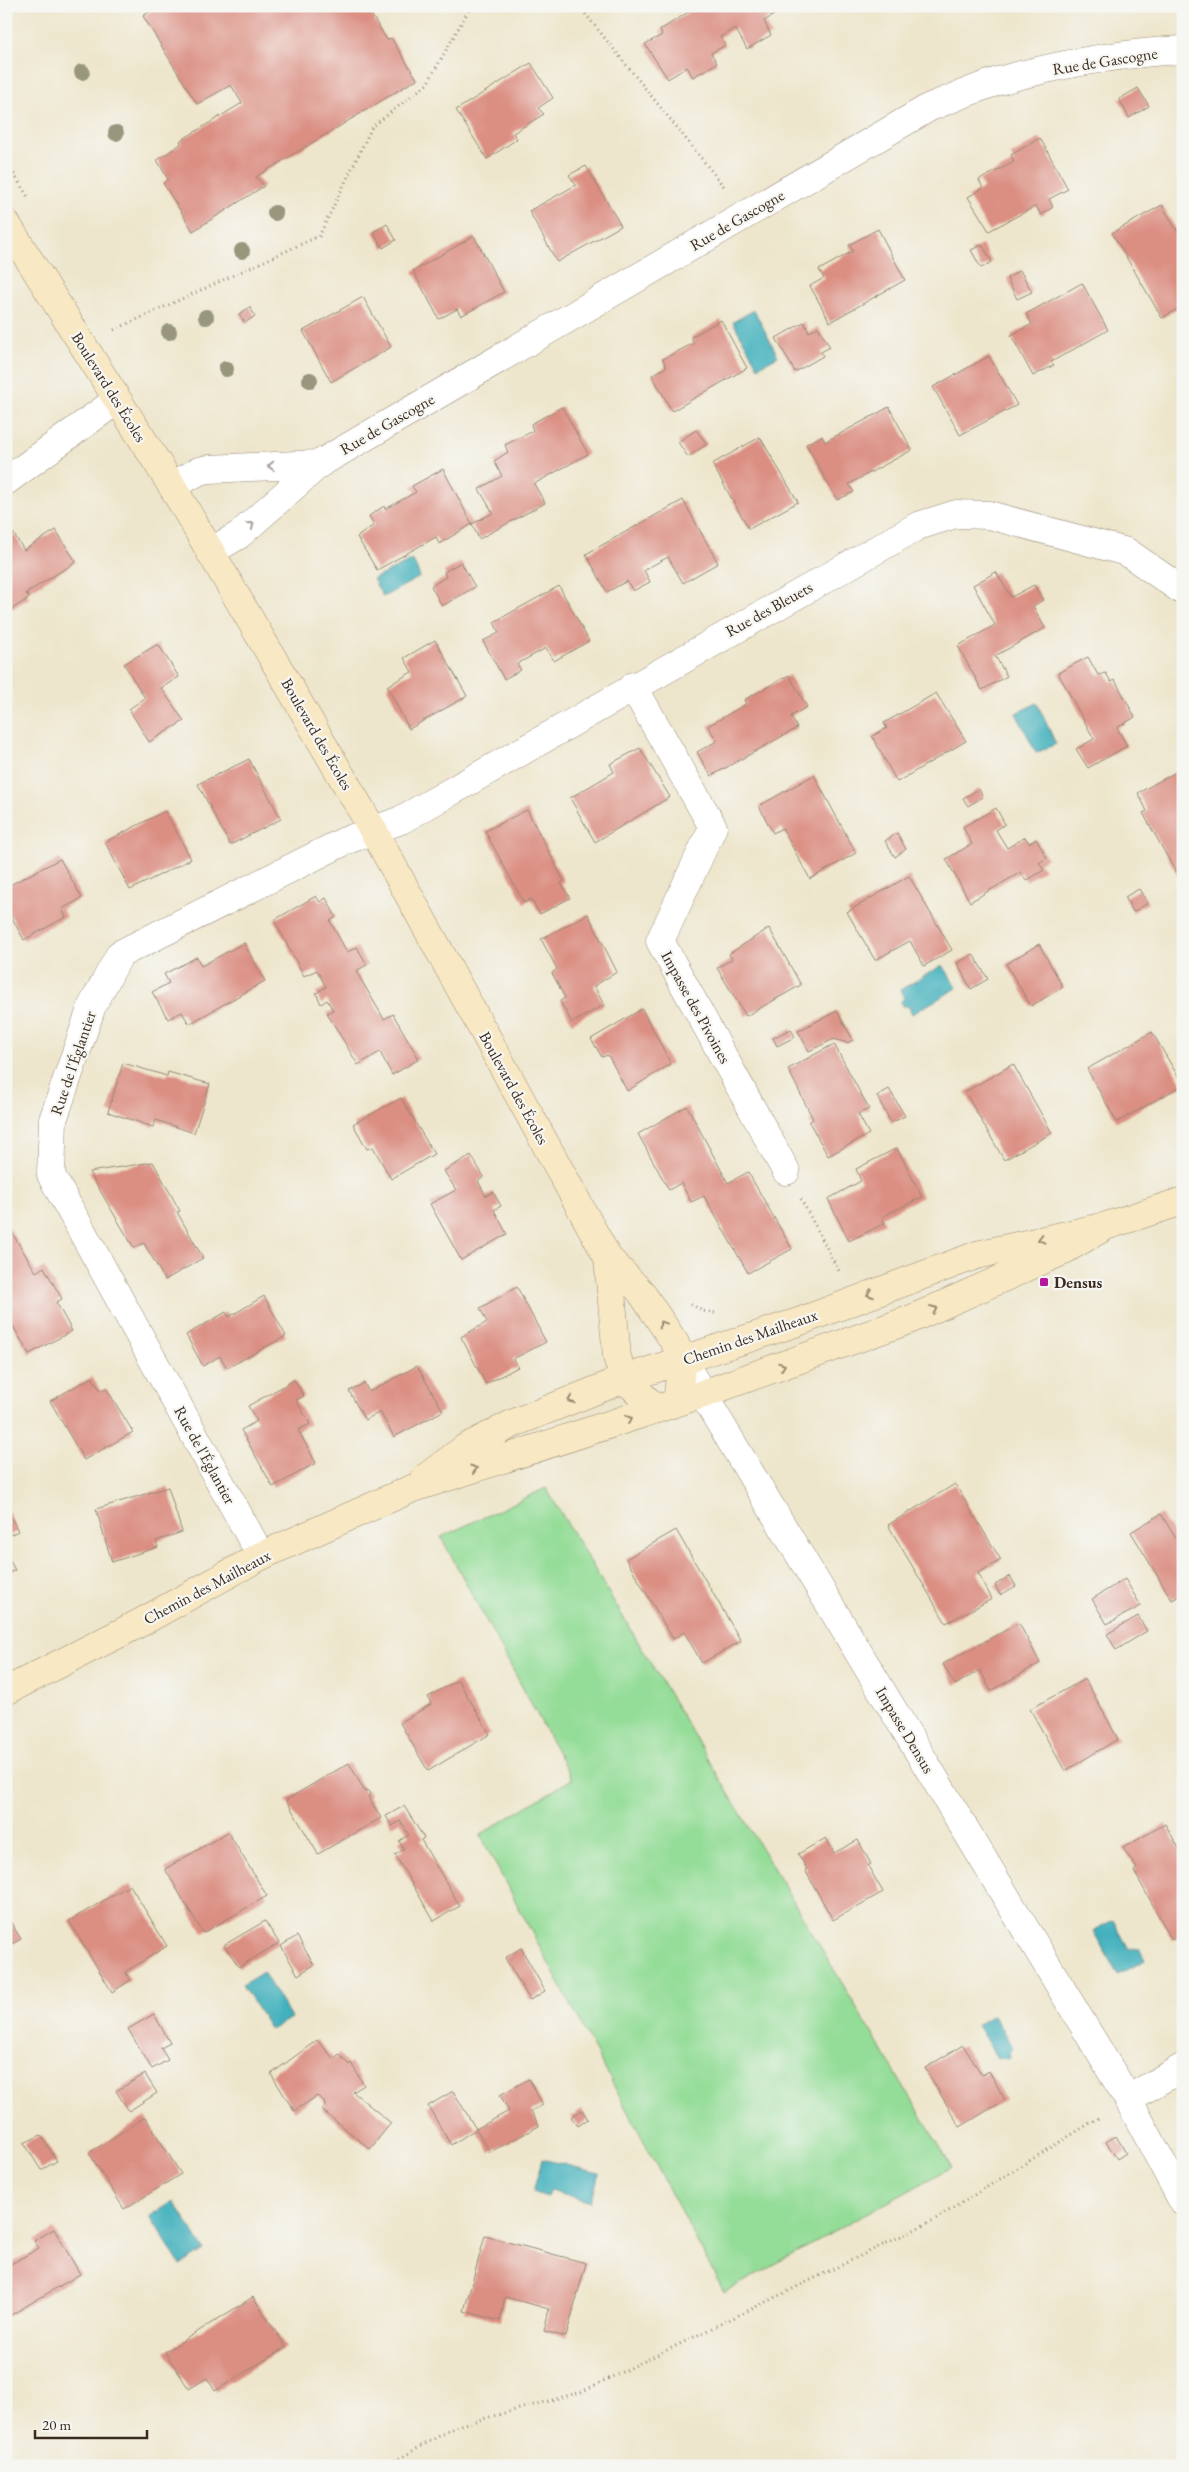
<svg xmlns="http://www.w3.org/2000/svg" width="1189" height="2472" viewBox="0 0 1189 2472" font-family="'EB Garamond',serif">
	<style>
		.green { fill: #94dd98; stroke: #68845b }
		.water { fill: #42b1bd; stroke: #3e6e6e }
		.building { fill: #db8e82 }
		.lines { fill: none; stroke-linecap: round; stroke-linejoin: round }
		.street-casing { stroke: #948875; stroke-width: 29 }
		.secondary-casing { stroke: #948875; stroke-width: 29 }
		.path { stroke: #948875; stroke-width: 3; stroke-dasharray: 1 4; stroke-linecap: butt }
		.street { stroke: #fff; stroke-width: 28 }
		.secondary { stroke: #f8e8c3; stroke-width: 28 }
		.tree { fill: #98977d }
		.oneway { stroke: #a79f9a }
		.oneway2 { stroke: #9a8970 }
		.poi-dot { fill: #b5179e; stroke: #f6f6f2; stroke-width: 2 }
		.labels { text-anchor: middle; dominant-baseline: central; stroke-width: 4.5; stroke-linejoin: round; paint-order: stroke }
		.street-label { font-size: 16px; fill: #3b2a1e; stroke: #f6f6f2 }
		.poi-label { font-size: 16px; font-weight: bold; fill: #3b2a1e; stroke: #f6f6f2; text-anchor: start }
	</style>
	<rect width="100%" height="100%" fill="#f6f6f2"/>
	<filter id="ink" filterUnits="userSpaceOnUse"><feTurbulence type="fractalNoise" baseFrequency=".02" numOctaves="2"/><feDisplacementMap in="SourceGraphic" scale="10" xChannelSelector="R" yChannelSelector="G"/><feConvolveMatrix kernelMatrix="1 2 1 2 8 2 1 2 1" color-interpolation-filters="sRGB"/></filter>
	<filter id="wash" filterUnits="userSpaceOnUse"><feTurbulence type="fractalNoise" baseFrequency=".0096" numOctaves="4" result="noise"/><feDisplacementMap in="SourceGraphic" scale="20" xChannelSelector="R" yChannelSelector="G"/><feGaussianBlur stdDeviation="1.12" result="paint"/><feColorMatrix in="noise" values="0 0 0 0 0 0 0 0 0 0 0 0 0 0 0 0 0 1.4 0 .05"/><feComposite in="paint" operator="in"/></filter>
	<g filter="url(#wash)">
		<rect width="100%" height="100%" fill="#eee6cc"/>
		<!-- green -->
		<path class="green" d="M546 1488 952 2167 724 2292 480 1835 572 1779 441 1537Z"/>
		<!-- water -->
		<path class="water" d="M754 310 778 356 758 367 733 322Z
			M413 560 420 577 383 597 373 579Z
			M1037 703 1056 744 1036 753 1016 713Z
			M943 965 957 988 912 1014 908 1006H902L901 1001 904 998 900 990Z
			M1113 1920 1129 1949 1140 1950 1145 1960 1118 1975 1093 1931Z
			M263 1972 291 2018 271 2030 242 1985Z
			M993 2015 1013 2048 1010 2050 1008 2059 997 2058 977 2025Z
			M542 2159 599 2173 591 2202 550 2190 547 2197 533 2192Z
			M174 2201 204 2250 180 2265 150 2216Z"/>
		<g id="blocks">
			<!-- building -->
			<path class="building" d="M158 6H366L387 40 391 38 417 79 256 177 264 186 193 231 163 183 168 179 157 160 181 144 180 141 242 103 231 85 197 104 143 16Z
				M698 6H780L782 10 764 21 771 35 747 49 735 28 720 37 726 45 711 53 717 63 693 77 687 67 668 79 645 44 662 35 660 30Z
				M531 63 553 98 538 108 544 114 513 133 517 139 487 159 456 110Z
				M1138 88 1149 106 1129 118 1119 99Z
				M1040 138 1068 189 1049 199 1053 207 1041 215 1036 206 989 231 968 197 983 188 979 180 1014 162 1011 155Z
				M586 166 621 226 557 262 529 211 576 185 569 175Z
				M1162 205 1183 241V306L1162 318 1112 233Z
				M387 224 396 240 383 248 373 232Z
				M878 229 905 280 830 322 810 286 824 278 819 270 853 251 849 245Z
				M474 236 504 292 461 316 457 309 439 319 413 271Z
				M982 245 992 262 981 268 971 250Z
				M1020 270 1032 292 1017 299 1007 278Z
				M1082 283 1108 330 1051 362 1054 365 1033 376 1011 335 1032 324 1026 314Z
				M363 297 391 347 331 382 303 331Z
				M250 307 255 316 245 323 239 314Z
				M721 320 747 368 672 411 652 375 666 367 663 359 694 343 691 337Z
				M804 322 809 332 818 327 830 347 821 352 823 356 795 372 776 338Z
				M989 356 1017 405 960 435 933 387Z
				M562 407 588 454 534 484 545 503 479 539 472 524 493 513 479 489 502 476 494 461 508 452 505 445 533 431 531 424Z
				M889 407 912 450 849 484 854 492 837 500 806 444 822 436 825 442Z
				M696 430 707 444 688 457 678 442Z
				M760 437 798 502 749 529 712 464Z
				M443 469 472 524 439 544 436 537 377 570 357 537 374 525 369 516 384 506 385 509 416 492 412 486Z
				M683 500 718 563 683 583 668 557 644 570 650 582 633 591 627 581 607 592 586 554Z
				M56 530 76 562 26 593 29 598 6 613V537L13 533 24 550Z
				M461 562 475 587 442 606 431 586 446 577 444 572Z
				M996 572 1011 597 1034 585 1043 600 1033 606 1045 628 995 656 1007 676 982 690 958 646 995 625 973 585Z
				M559 586 589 641 554 661 546 648 517 664 521 670 504 679 483 641 499 633 494 622Z
				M435 640 467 696 409 729 387 686 412 672 404 658Z
				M158 644 179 677 161 688 184 721 149 742 129 709 145 698 124 664Z
				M1088 657 1098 675 1106 673 1111 682 1115 680 1135 717 1117 728 1127 746 1088 768 1076 749 1094 739 1058 673Z
				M789 675 807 707 791 716 797 728 711 776 697 752 717 741 708 726 746 704 744 700Z
				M936 693 966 741 897 782 872 736 887 728 884 723Z
				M640 748 670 797 595 842 570 798 614 772 610 764Z
				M249 759 281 819 230 845 198 784Z
				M1183 768V885L1143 813 1147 811 1138 793Z
				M814 775 856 853 810 879 782 828 773 833 759 806Z
				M979 789 983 797 968 806 963 798Z
				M996 808 1005 824 996 830 1007 848 1025 837 1029 843 1036 839 1047 858 1039 863 1044 870 1026 881 1021 872 970 902 946 859 972 844 963 827Z
				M527 810 564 881 561 883 570 898 540 914 531 899 524 903 485 831Z
				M165 811 191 859 130 890 105 842Z
				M897 833 906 849 895 857 885 841Z
				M60 859 82 898 62 909 66 917 24 940 6 907V887Z
				M909 876 952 950 924 966 910 941 875 960 847 912Z
				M1139 889 1148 903 1133 912 1125 897Z
				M316 896 320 902 326 898 336 917 330 921 347 952 357 947 367 965 356 971 384 1019 393 1014 419 1059 392 1075 380 1052 358 1065 327 1013 333 1010 327 1000 321 1004 316 993 326 987 317 970 304 976 274 920Z
				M588 914 617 972 594 986 604 1005 572 1023 560 1001 565 998 552 973 557 969 541 939Z
				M769 928 801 985 746 1016 717 968 732 959 729 954Z
				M244 943 265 981 189 1024 182 1012 168 1019 152 992 169 983 164 974 197 957 201 966Z
				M1039 944 1063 987 1031 1006 1006 964Z
				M973 954 988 979 971 989 957 963Z
				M642 1009 671 1064 627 1091 608 1055 602 1057 591 1039Z
				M837 1011 853 1040 847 1043 834 1039 809 1051 798 1031Z
				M791 1029 795 1037 777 1046 773 1038Z
				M1152 1032 1183 1085 1117 1122 1087 1069Z
				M834 1044 869 1109 858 1114 869 1134 828 1156 809 1122 813 1119 788 1069Z
				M123 1063 167 1076 168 1072 210 1084 194 1133 156 1120 153 1127 108 1112Z
				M1013 1064 1052 1133 1004 1160 965 1092Z
				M889 1089 905 1116 891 1123 877 1096Z
				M401 1098 434 1154 391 1179 373 1147 367 1149 353 1124Z
				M687 1106 728 1183 748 1172 792 1249 748 1273 704 1196 691 1202 681 1183 669 1190 638 1134Z
				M897 1148 922 1197 882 1217 885 1223 849 1241 828 1199 861 1181 856 1169Z
				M471 1155 484 1177 478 1181 486 1196 493 1192 501 1206 494 1210 507 1234 461 1260 430 1204 456 1190 444 1171Z
				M153 1162 180 1211 177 1212 203 1258 165 1280 144 1243 134 1248 89 1172Z
				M6 1223 36 1272 44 1267 62 1299 56 1302 72 1331 29 1354 6 1314Z
				M517 1287 546 1342 513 1359 518 1367 486 1384 461 1337 487 1322 480 1308Z
				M264 1296 286 1336 227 1368 220 1356 203 1366 186 1335 226 1312 229 1317Z
				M417 1366 443 1411 394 1437 380 1412 365 1420 349 1391 364 1383 369 1392Z
				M92 1377 101 1391 106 1388 133 1432 84 1460 50 1401Z
				M294 1380 304 1396 296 1400 310 1424 298 1430 316 1463 273 1487 241 1430 257 1421 248 1406Z
				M955 1484 1001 1560 978 1573 992 1599 946 1623 888 1525Z
				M168 1487 182 1532 156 1541 158 1547 112 1562 96 1509Z
				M6 1507 18 1531 6 1537Z
				M1161 1514 1178 1542 1183 1538V1594L1172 1600 1131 1532Z
				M676 1530 741 1641 702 1663 684 1632 673 1639 626 1559Z
				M6 1554 15 1570 6 1574Z
				M1010 1576 1016 1586 1000 1595 995 1585Z
				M1125 1579 1141 1606 1107 1624 1092 1599Z
				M1138 1616 1147 1631 1116 1650 1107 1634Z
				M1019 1623 1040 1663 991 1691 980 1670 955 1685 943 1664Z
				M1085 1679 1118 1739 1065 1771 1030 1709Z
				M458 1680 490 1734 428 1771 400 1723 431 1704 428 1697Z
				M349 1763 365 1792 368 1790 370 1794 368 1796 381 1818 318 1854 286 1800Z
				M404 1806 424 1838 421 1840 460 1906 434 1921 395 1855 404 1849 399 1841 409 1835 400 1821 392 1826 386 1816Z
				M1165 1824 1183 1855V1934L1172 1940 1134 1871 1137 1869 1123 1848Z
				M228 1832 267 1896 203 1933 165 1869Z
				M826 1838 834 1853 858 1840 871 1864 868 1866 883 1892 833 1920 805 1870 807 1869 798 1854Z
				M130 1885 167 1946 125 1972 131 1980 112 1992 69 1921Z
				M6 1915 21 1939 6 1947Z
				M265 1921 279 1943 239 1967 224 1945Z
				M297 1936 314 1965 298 1975 281 1946Z
				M521 1948 545 1991 530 2000 505 1958Z
				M154 2014 170 2043 161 2048 168 2060 152 2069 128 2029Z
				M317 2040 334 2059 339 2054 349 2065 351 2063 364 2085 353 2092 391 2123 370 2149 322 2110 325 2106 324 2101 317 2096 294 2111 271 2074Z
				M963 2045 982 2075 989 2071 1005 2100 960 2127 925 2068Z
				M145 2074 157 2093 129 2111 116 2091Z
				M529 2079 543 2105 531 2111 539 2126 490 2152 476 2129 509 2111 500 2095Z
				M453 2091 476 2129 451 2145 428 2106Z
				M582 2110 588 2119 578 2126 571 2117Z
				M145 2117 181 2174 124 2209 89 2153Z
				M41 2135 57 2161 41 2170 24 2143Z
				M1116 2136 1126 2153 1117 2159 1106 2142Z
				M54 2229 80 2274 6 2318V2267L39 2248 34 2241Z
				M485 2236 586 2263 566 2337 544 2331 549 2309 505 2297 500 2321 464 2311Z
				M253 2297 286 2347 215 2391 207 2378 189 2389 165 2352Z"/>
		</g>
	</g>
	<g filter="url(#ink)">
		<use href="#blocks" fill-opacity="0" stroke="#948875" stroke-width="1"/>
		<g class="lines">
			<defs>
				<path id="street" d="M6 481 117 400
					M172 486 199 471 209 469 319 464
					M210 552 239 535 319 464 930 107C954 98 978 87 1002 80 1060 64 1122 53 1183 50
					M633 686 713 827 660 941 786 1171
					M682 1360 1128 2099 1183 2202
					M261 1556 51 1175 53 1120 92 1006 120 954 345 841 401 820 918 526 956 514 989 515 1127 552 1183 591
					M1128 2099 1183 2067"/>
				<path id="secondary" d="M6 223 172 486 373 830 608 1258 641 1292 675 1343 682 1360 677 1402
					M608 1258 617 1357 624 1379 657 1409
					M425 1478 465 1448 514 1423 624 1379 798 1322 977 1255 1106 1226 1183 1201
					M6 1691 138 1624 261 1556 411 1489 703 1394 909 1320 1061 1252 1106 1226"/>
			</defs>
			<!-- street casing -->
			<use href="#street" class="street-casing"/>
			<!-- secondary casing -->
			<use href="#secondary" class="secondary-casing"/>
			<!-- path -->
			<path class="path" d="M579 6 726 189
				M6 161 28 197
				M114 330 319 236 372 127 427 84 471 6
				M801 1199 839 1271
				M691 1304 702 1311 715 1313
				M386 2466 457 2426 581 2392 934 2220 1100 2117"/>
			<!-- street -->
			<use href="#street" class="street"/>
			<!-- secondary -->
			<use href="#secondary" class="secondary"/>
		</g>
		<!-- trees -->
		<g class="tree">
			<circle cx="82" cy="72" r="8"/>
			<circle cx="116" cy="133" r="8"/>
			<circle cx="275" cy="213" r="8"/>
			<circle cx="242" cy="251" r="8"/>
			<circle cx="206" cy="317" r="8"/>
			<circle cx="169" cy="332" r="8"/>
			<circle cx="226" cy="369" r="8"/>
			<circle cx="310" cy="380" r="8"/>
		</g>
		<!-- one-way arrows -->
		<defs><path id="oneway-chevron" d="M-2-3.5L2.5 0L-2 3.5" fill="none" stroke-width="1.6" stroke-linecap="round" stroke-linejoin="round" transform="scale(1.25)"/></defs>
		<g class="oneway">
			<use href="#oneway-chevron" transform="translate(271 466) rotate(178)"/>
			<use href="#oneway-chevron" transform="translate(251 525) rotate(-40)"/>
		</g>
		<g class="oneway2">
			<use href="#oneway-chevron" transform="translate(1041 1239) rotate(166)"/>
			<use href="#oneway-chevron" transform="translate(870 1294) rotate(160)"/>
			<use href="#oneway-chevron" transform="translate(934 1309) rotate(-23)"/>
			<use href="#oneway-chevron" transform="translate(662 1324) rotate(-124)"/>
			<use href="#oneway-chevron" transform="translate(782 1366) rotate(-19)"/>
			<use href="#oneway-chevron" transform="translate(571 1400) rotate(158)"/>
			<use href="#oneway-chevron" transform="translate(629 1419) rotate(-19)"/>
			<use href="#oneway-chevron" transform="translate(474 1469) rotate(-17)"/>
		</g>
	</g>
	<!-- markers -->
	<rect class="poi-dot" x="1039" y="1277" width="10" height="10" rx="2.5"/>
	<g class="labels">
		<!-- street labels -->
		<g class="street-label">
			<text transform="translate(1105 61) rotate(-9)">Rue de Gascogne</text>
			<text transform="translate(737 220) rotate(-30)">Rue de Gascogne</text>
			<text transform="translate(109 387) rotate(58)">Boulevard des Écoles</text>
			<text transform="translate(387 424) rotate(-30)">Rue de Gascogne</text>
			<text transform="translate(769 609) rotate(-29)">Rue des Bleuets</text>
			<text transform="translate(317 734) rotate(60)">Boulevard des Écoles</text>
			<text transform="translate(696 1007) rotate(61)">Impasse des Pivoines</text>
			<text transform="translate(73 1063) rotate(-71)">Rue de l'Églantier</text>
			<text transform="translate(514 1088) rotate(61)">Boulevard des Écoles</text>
			<text transform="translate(750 1337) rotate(-19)">Chemin des Mailheaux</text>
			<text transform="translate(205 1455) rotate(61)">Rue de l'Églantier</text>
			<text transform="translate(207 1587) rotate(-28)">Chemin des Mailheaux</text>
			<text transform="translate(905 1730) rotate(59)">Impasse Densus</text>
		</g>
		<!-- poi labels -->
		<g class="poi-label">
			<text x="1054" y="1282">Densus</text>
		</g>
	</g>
	<!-- margin -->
	<rect width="1189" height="2472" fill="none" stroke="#f6f6f2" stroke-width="25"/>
	<!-- scale -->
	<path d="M35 2430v8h112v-8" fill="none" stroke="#3b2a1e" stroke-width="2.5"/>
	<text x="42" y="2430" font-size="15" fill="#3b2a1e" stroke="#f6f6f2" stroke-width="4" paint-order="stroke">20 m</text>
</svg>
